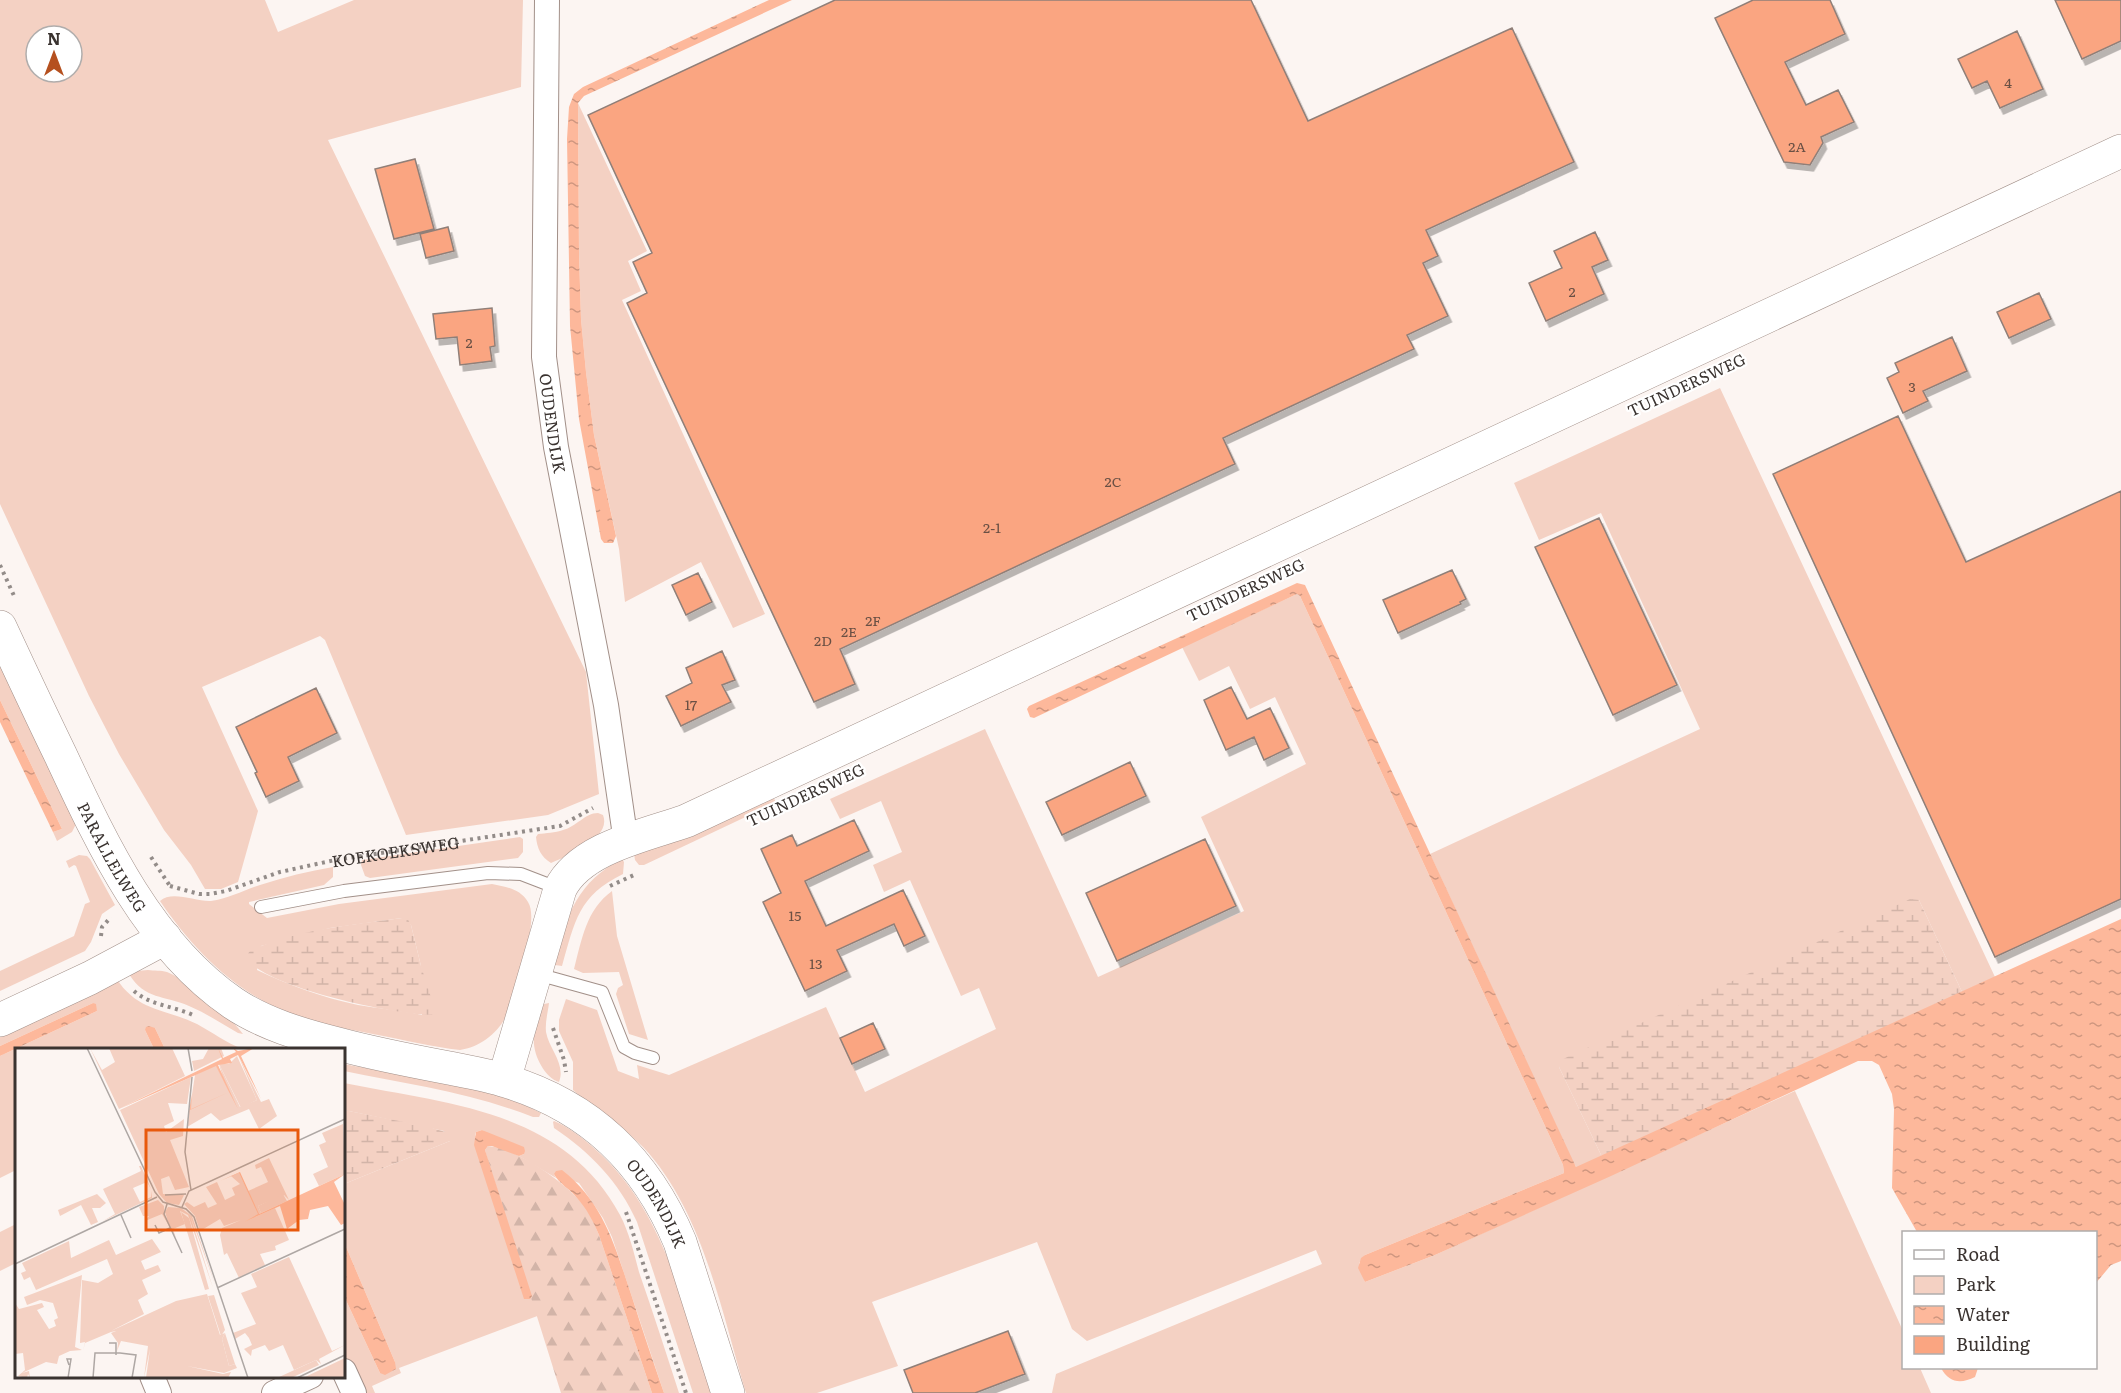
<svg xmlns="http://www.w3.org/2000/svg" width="2121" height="1393" viewBox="0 0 2121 1393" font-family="Literata,serif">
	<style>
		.green { fill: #f4d1c3; fill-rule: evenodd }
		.forest { fill: url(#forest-firs) }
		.wetland { fill: url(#wetland-marsh) }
		.water { fill: url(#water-ripples) }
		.building { fill: #faa581; stroke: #907f78; stroke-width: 1.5; filter: url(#shadow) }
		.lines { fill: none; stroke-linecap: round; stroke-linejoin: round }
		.lane-casing { stroke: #a29089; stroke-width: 14 }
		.street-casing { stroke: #a29089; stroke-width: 26 }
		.secondary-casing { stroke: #a29089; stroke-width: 34 }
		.path { stroke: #938c89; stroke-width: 4; stroke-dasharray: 3 4.5; stroke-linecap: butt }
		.lane { stroke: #fff; stroke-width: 12 }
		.street { stroke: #fff; stroke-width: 24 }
		.secondary { stroke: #fff; stroke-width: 33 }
		.labels { text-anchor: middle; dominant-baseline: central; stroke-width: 4.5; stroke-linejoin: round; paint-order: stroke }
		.number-label { font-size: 14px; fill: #6a5044 }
		.street-label { font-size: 16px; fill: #3a3330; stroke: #fff }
		.inset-road { fill: none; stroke: #aea7a4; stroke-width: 1.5 }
		.view { fill: #e8590c; fill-opacity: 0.15; stroke: #e8590c; stroke-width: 3 }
		.inset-edge { fill: none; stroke: #3a3330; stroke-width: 3 }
	</style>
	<defs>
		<pattern id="forest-firs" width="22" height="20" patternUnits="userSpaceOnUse" patternTransform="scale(1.5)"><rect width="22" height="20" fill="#f4d1c3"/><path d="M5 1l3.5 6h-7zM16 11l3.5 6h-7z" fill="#d2b4a8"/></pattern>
		<pattern id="wetland-marsh" width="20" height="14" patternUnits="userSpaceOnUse" patternTransform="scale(1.5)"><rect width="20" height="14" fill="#f4d1c3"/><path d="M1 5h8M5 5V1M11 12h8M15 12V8" fill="none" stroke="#d2b4a8"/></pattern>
		<pattern id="water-ripples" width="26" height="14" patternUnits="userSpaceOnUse" patternTransform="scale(1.5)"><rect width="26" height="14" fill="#fdb89b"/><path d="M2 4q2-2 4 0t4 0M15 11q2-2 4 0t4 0" fill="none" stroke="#ce967f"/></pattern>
		<filter id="shadow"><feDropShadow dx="3.5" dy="6" stdDeviation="0" flood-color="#0004"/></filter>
	</defs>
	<rect width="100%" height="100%" fill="#fcf5f2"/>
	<!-- green -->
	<path class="green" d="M0 0H265L278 32 354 0H523L521 87 328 140 586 672 599 794 548 815 406 835 325 640 320 636 202 687 258 811 238 882 221 889H205L191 865 164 830 119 754 89 696 0 504ZM36 36H72V72H36Z
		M578 103 647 251 628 261 641 291 622 300 765 614 733 628 701 562 625 602 619 549 594 435 586 372 581 319 579 254Z
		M1720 388 1995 977 1962 992 1919 900 1559 1067 1602 1157 1577 1168 1573 1162 1430 854 1700 729 1601 513 1539 540 1514 483Z
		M1297 594 1300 596 1563 1165 1564 1173 1365 1255 1359 1263 1365 1282 1435 1255 1795 1091 1903 1331 1904 1368H1920L1931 1393H1052L1056 1374 1322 1264 1316 1250 1087 1341 1072 1329 1037 1242 872 1302 898 1366 817 1393H746C722 1313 702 1209 643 1147 628 1132 611 1119 594 1106 587 1101 579 1096 573 1090V1062L559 1031V1020L566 999 597 1010 618 1071 639 1079 637 1065 669 1075 826 1007 865 1092 996 1029 979 988 961 996 910 880 884 892 873 865 902 852 881 801 840 819 830 799 985 729 1098 977 1244 911 1201 817 1306 764 1275 697 1250 709 1229 666 1199 681 1182 647Z
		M0 662 76 824 72 832 57 841 53 832 62 829 0 700Z
		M772 797 775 800V803L644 865H639L635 860 634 854Z
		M598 813 603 815C612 838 569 855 551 863 541 857 537 848 536 837L538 834C546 833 555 833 563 830 576 827 585 813 598 813Z
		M520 837 523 839V852L518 858 370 878 365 876 361 865 362 860Z
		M79 855 87 856 90 859 115 905 102 914 91 942 85 951 0 991V971L74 936 85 904 90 902 76 866 74 865 69 868 66 861Z
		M622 859 624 862 623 874C578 896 575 921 562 966L555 965 554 959C568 914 577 882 622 859Z
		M333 867V877L324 885 249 902V904L267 918 339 904 492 884C507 887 520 889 528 902 541 922 512 994 505 1018 496 1035 479 1047 460 1050 432 1047 405 1040 378 1035 350 1029 320 1026 293 1015 236 993 194 951 160 901 172 890 196 902 211 901 228 899 244 890 260 885 284 877 309 871 333 867ZM402 918 411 925 421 966 422 1015C401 1010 379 1009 358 1005 324 998 288 985 257 970L261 946 330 928Z
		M612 891 617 936 648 1040 629 1034 616 994 618 988 623 985 619 972 583 973 574 969C582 939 586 910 612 891Z
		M148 970C154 971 161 970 167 972 186 979 231 1017 243 1034L238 1033C222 1024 206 1013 189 1006 164 995 145 1000 129 974L137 971Z
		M116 978C138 1012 164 1008 197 1024 212 1032 226 1043 243 1049H165L155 1028 145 1030 154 1049 16 1050V1170L0 1178V1056L97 1011 93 1003 0 1046V1030Z
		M549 1003C548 1012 545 1022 546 1032 549 1049 566 1064 559 1082 544 1077 532 1053 534 1037 535 1026 540 1014 544 1004Z
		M344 1064C408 1077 482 1083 541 1113L539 1117H533C472 1093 408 1084 344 1071Z
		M344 1083C448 1104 564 1110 620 1215 629 1232 634 1253 639 1272 653 1312 666 1353 679 1393H664L612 1237 603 1218 579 1183 554 1174 556 1178 519 1156 524 1154 482 1130 476 1132 475 1135 540 1315 399 1368 401 1373 372 1386 375 1393H360L344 1356V1296L380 1373 395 1362 344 1242V1184L450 1141 444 1131 344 1110Z
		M554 1121C569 1127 584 1139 596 1150 665 1211 684 1308 712 1393H693L637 1222C619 1182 591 1153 554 1128L553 1122Z
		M16 1224V1263L0 1271V1232Z"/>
	<!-- forest -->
	<path class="forest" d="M488 1146C518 1148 569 1185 587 1209 592 1217 595 1226 599 1235L652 1393H561L486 1154 485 1150Z"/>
	<!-- wetland -->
	<path class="wetland" d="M1910 899 1919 900 1962 992 1602 1157 1559 1067 1561 1060Z
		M402 918H407L411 925 421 966 435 1010 432 1015C396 1015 267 988 247 959V955L250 951C297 929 352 925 402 918Z
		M344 1110 429 1127 452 1134 450 1141 344 1184Z"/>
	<!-- water -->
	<path class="water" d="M769 0H792L584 96 578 103 579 254 581 319 586 372 594 435 616 536 613 543H604L601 539 579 419 570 326 567 139 569 107 574 94 583 87Z
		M1297 583 1305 585 1576 1167 2121 919V1261L2111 1265 2096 1283V1232H1917L1892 1188 1894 1109 1892 1094 1879 1065 1872 1061H1858L1611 1176 1435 1255 1365 1282 1358 1268 1361 1258 1365 1255 1564 1173 1563 1165 1300 596 1297 594 1034 718 1030 717 1027 709 1029 706Z
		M0 700 62 829 53 832 0 722Z
		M93 1003 96 1004 97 1011 0 1056V1046Z
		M149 1026 155 1028 165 1049H154L145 1030 146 1027Z
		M482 1130 524 1147 525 1151 524 1154 519 1156 492 1146H488L485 1150 532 1296 530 1299H524L474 1145 476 1132Z
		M562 1170C605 1204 615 1247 632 1297 642 1329 653 1361 664 1393H652L599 1235C593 1221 587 1209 577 1198 570 1189 559 1184 554 1174L556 1171Z
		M344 1242 395 1362 396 1369 385 1375 380 1373 344 1296Z
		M1941 1368H1978L1975 1377C1961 1384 1949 1383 1941 1368Z"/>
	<!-- building -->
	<path class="building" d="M835 0H1251L1308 121 1512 28 1574 162 1426 230 1438 256 1423 263 1448 316 1407 335 1414 349 1223 438 1235 464 840 649 855 684 814 702 627 303 647 293 633 262 652 253 588 115Z
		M1753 0H1830L1845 34 1785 62 1806 105 1838 90 1854 122 1821 137 1823 143 1810 165 1784 162 1715 18Z
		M2055 0H2121V41L2082 59Z
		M2017 31 2043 89 2000 108 1987 81 1972 88 1958 59Z
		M415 159 434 229 394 239 375 169Z
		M448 227 454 251 426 258 420 234Z
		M1595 232 1608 260 1592 267 1604 294 1546 321 1529 283 1562 268 1554 251Z
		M2039 293 2051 319 2009 338 1997 312Z
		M492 308 495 346 490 347 492 361 460 365 457 337 436 339 433 314Z
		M1952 337 1967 371 1923 391 1928 401 1903 413 1887 378 1899 372 1895 363Z
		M1898 416 1966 562 2121 491V899L1995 957 1773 474Z
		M1599 518 1677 685 1613 715 1535 547Z
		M1452 570 1466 599 1460 602 1461 604 1398 633 1383 600Z
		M698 573 712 602 686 615 672 585Z
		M722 651 735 680 722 685 731 702 681 726 666 696 692 683 686 668Z
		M1231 687 1247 719 1270 708 1289 748 1264 760 1254 737 1226 750 1204 700Z
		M316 688 337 733 288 757 299 781 266 797 255 773 257 772 236 727Z
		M1130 762 1146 796 1062 835 1046 802Z
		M854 820 869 851 805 881 826 926 903 890 925 936 904 946 894 924 837 950 847 971 805 991 763 902 781 893 761 849 792 835 797 846Z
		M1205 839 1236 906 1117 961 1086 893Z
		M873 1023 885 1049 852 1064 840 1038Z
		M1008 1331 1025 1374 975 1393H913L904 1370Z"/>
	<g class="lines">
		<defs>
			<path id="lane" d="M261 907 344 891 488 873 521 874 560 889
				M537 974 602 992 624 1047 635 1053 653 1058"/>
			<g id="street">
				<path id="s2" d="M547 0 544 357 556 447 606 705 626 842"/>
				<path d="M344 1371 354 1393"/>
				<path d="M152 1376 159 1393"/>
				<path d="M274 1393 311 1376"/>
			</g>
			<g id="secondary">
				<path id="s3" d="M0 627C20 670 40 713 61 756 103 846 149 945 233 1003 264 1024 302 1035 338 1044 375 1054 412 1061 449 1068 468 1072 488 1075 506 1081 591 1107 646 1161 680 1242L728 1393"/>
				<path d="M0 1020 90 978 165 938"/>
				<path d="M504 1080 560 889C580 848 646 835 686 821L2121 151"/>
			</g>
		</defs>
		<!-- lane casing -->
		<use href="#lane" class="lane-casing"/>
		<!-- street casing -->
		<use href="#street" class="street-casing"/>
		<!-- secondary casing -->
		<use href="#secondary" class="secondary-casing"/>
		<!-- path -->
		<g class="path">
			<path d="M0 565 15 598"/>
			<path d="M151 857 170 886 168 887"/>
			<path id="s1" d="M170 886 199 894H210L226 891 280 872 335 860 560 826 593 808"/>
			<path d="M610 886 636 874"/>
			<path d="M101 936 102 927 111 917"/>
			<path d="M134 991C151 1006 175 1006 195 1016"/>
			<path d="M553 1028 564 1060 566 1072"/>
			<path d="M626 1212 686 1393"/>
		</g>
		<!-- lane -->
		<use href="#lane" class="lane"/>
		<!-- street -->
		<use href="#street" class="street"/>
		<!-- secondary -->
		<use href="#secondary" class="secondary"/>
	</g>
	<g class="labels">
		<!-- number labels -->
		<g class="number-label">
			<text x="2008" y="82">4</text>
			<text x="1797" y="146">2A</text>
			<text x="1572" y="291">2</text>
			<text x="469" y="342">2</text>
			<text x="1912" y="386">3</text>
			<text x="1113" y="481">2C</text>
			<text x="992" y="527">2-1</text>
			<text x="873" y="620">2F</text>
			<text x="849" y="631">2E</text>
			<text x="823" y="640">2D</text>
			<text x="691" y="704">17</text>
			<text x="795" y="915">15</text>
			<text x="816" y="963">13</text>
		</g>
		<!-- street labels -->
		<g class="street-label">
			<text transform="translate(1686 384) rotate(-25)">TUINDERSWEG</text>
			<text stroke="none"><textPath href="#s2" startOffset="424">OUDENDIJK</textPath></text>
			<text transform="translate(1245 589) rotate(-25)">TUINDERSWEG</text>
			<text transform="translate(805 794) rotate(-25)">TUINDERSWEG</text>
			<text stroke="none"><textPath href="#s1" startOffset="232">KOEKOEKSWEG</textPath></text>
			<text stroke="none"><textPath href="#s3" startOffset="256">PARALLELWEG</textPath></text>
			<text stroke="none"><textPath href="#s3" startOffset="933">OUDENDIJK</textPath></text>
		</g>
	</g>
	<!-- overview -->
	<g transform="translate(15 1048)">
		<rect width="330" height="330" fill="#fcf5f2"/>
		<path d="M75 0 87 22 100 14 94 0H157L170 28 104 61ZM194 0H206L209 8 179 23 177 13 188 11ZM223 7 246 54 254 51 262 68 244 81 234 61 205 73 196 65 172 79 180 27 201 17 209 33 204 16 225 59 242 52ZM176 29 172 56 153 55 159 73 149 78 151 84 169 71 168 88 155 92 174 139 160 142 154 128 146 131 148 146 169 147 164 157 152 155 144 146 105 62ZM328 76 330 126 304 138 298 126 313 119 304 97 311 94 307 85ZM254 110 274 152 269 147 243 158 246 165 229 174 260 160 274 192 260 198 261 202 245 206 250 217 224 230 212 205 209 207 205 187 207 180 226 172 209 178 205 171 185 183 180 168 169 156 172 154 179 159 190 154 193 160 202 156 191 139 202 134 210 152 220 147 217 140 225 136 216 128 224 125 233 143 253 134 246 119 241 121 240 117ZM124 118H126L136 141 132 134 118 140 125 154 136 149 137 143V150L88 173 100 166 88 141 126 123ZM82 146 91 155 85 160H77L83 174 76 177 66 157 45 168 43 162ZM143 152 149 158V167L154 177 150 164 153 159 166 160 177 168 201 239 175 167 198 240 173 167 165 163 170 176 158 181 161 190 147 166 130 173 134 168H128L124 159ZM137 191 146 204 126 213 130 222 143 217 146 223 127 232 133 246 123 252 129 266 96 283 161 253 192 246 205 287 210 285 207 291 214 318 220 316 222 320 209 325 172 318 208 326 216 324 213 330H131L135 301 129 330 133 298 106 293 102 303 103 295 96 285 101 283 96 284 70 295 68 303 70 294 65 295 67 232 83 235 98 226 92 211 21 242 15 229 9 232 6 225 11 223 7 215 54 193 56 210 94 192 101 207ZM274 209 317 303 330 297 304 311 306 316 301 312 279 322 268 297 254 303 250 297 237 302 236 308 229 301 237 297 234 290 230 285 220 291 218 285 241 276 226 245 242 239 236 226ZM67 227 60 299 67 302 55 303 44 308 42 316 31 314 7 325 14 323 15 330 13 326 12 330 3 328 10 322 8 305 0 306V255L4 261 27 255 29 259 22 262 34 281 41 278 39 272 43 270 38 255 25 252 12 257 9 249ZM330 310V330H288Z" fill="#f4d1c3"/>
		<path d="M166 164 174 170 194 241 190 242ZM199 247 210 282 206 288 193 248ZM210 285 220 316 214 318 207 291ZM301 312 304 317 276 330H262Z" fill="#f4d1c3"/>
		<path d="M222 8 242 52 226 60 204 16H214ZM268 146 272 153 246 165 243 158Z" fill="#f4d1c3"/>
		<path d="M203 0 208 10 221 4 218 0 223 3 239 0 226 8 246 51 223 7 215 11 217 15 203 17 223 61 214 44 175 62 172 75 177 46 176 61 214 44 201 18 104 61 207 11ZM225 124 244 166 330 126 319 134 330 157V175L326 177 313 158 295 162 293 171 284 172 272 181 265 158 229 174 243 166 224 125 205 133Z" fill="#fdb89b"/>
		<path class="inset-road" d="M72 0 140 144 148 154 171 161 179 169 233 330M173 0 177 23M176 142 170 104 177 29M150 147 171 146M152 156 149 166 167 205M167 159 174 143 330 71M106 167 116 190M140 177 144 185 155 180M0 216 142 149M202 240 330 181M94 295H101V307M53 330 56 311H52L54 317M78 330 80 305H105L121 307 117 330M282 330 330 307"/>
		<path class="view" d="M131 82H283V182H131Z"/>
		<rect width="330" height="330" class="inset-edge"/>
	</g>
	<!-- legend -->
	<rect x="1902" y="1231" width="195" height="138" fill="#ffffff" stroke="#b0adac" stroke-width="1.5"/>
	<rect x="1914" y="1250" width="30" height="9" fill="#ffffff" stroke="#b0adac" stroke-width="1.5"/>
	<text x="1956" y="1261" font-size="18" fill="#3a3330">Road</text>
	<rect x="1914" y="1276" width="30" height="18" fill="#f4d1c3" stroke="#b0adac" stroke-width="1.5"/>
	<text x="1956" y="1291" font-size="18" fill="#3a3330">Park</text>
	<rect x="1914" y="1306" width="30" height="18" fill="url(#water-ripples)" stroke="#b0adac" stroke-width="1.5"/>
	<text x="1956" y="1321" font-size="18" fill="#3a3330">Water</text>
	<rect x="1914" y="1336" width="30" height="18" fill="#faa581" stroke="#b0adac" stroke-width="1.5"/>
	<text x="1956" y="1351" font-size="18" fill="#3a3330">Building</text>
	<!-- north arrow -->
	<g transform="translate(54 54)"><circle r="28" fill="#ffffff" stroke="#b0adac" stroke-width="1.5"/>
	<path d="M0-4.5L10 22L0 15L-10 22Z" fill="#b5501f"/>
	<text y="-9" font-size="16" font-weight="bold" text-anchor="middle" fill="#3a3330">N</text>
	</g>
</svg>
